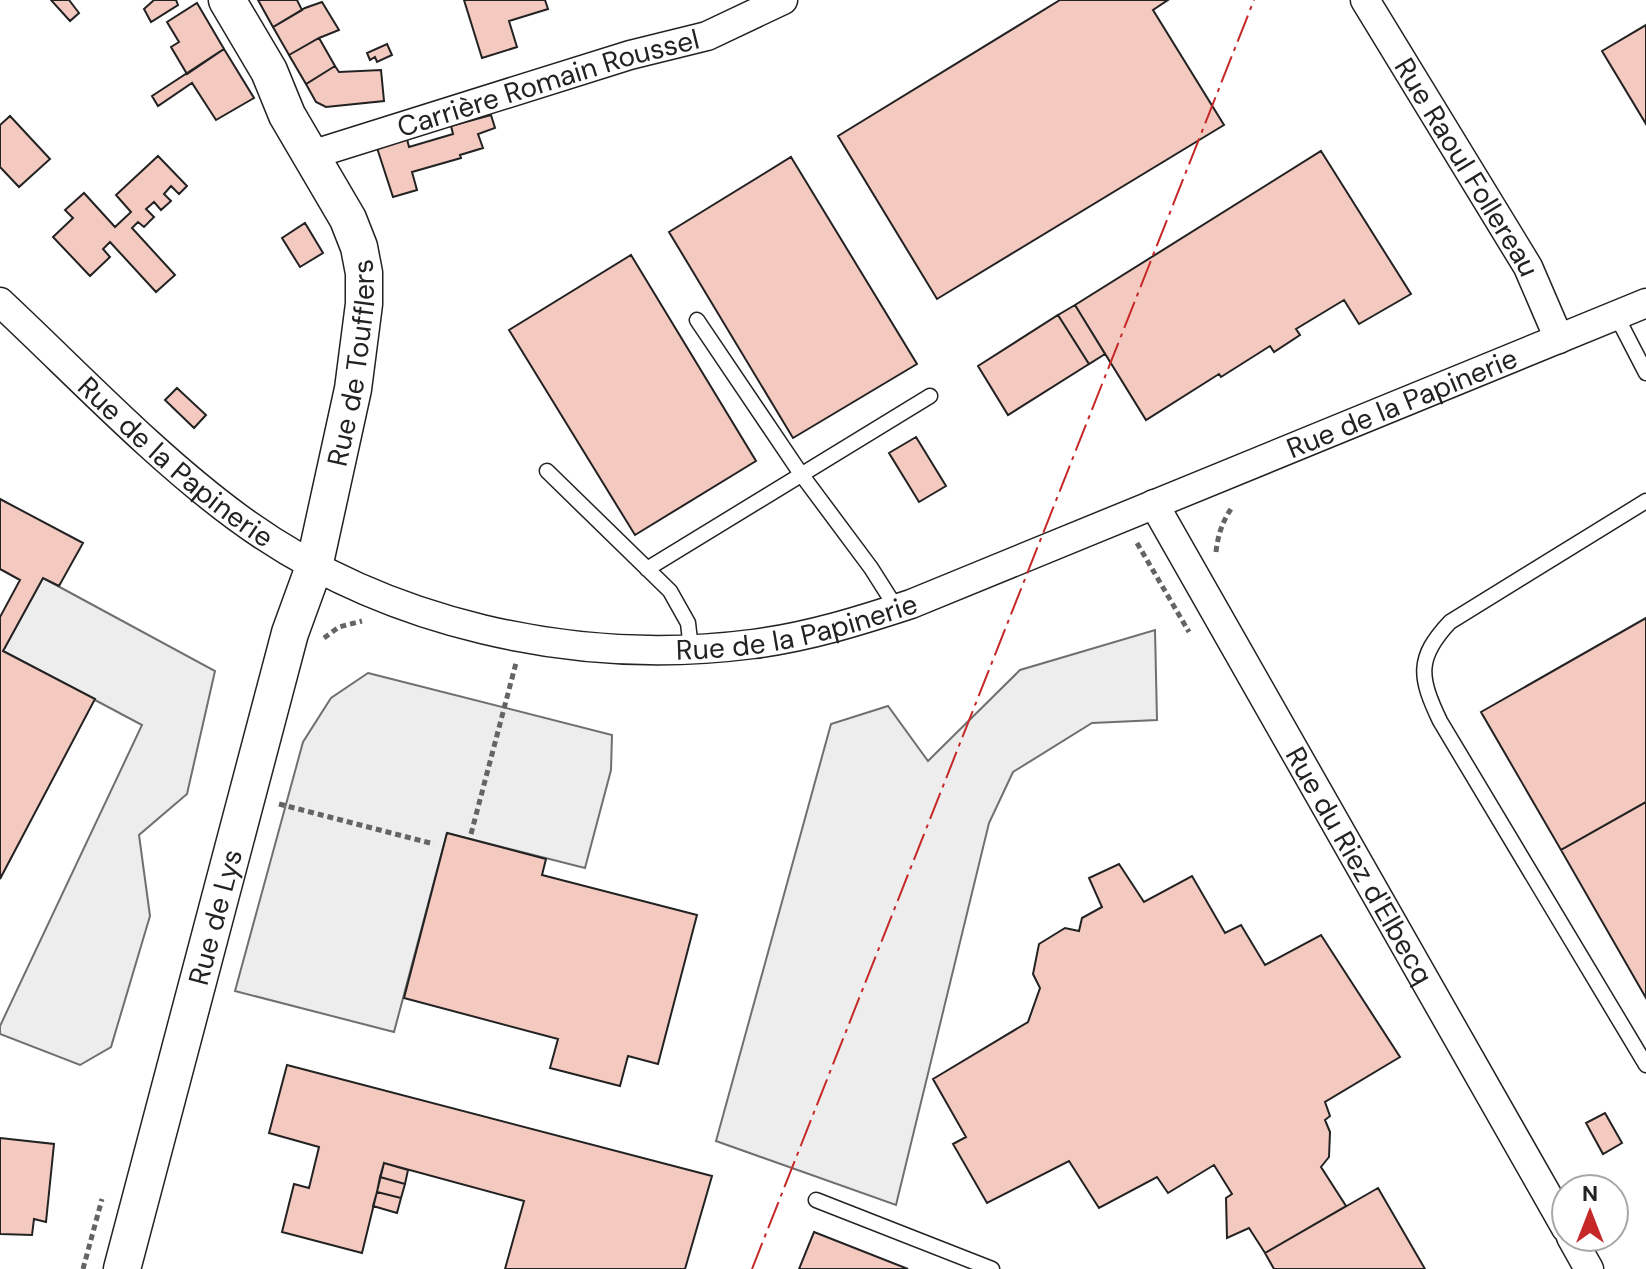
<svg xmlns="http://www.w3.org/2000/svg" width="1646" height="1269" viewBox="0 0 1646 1269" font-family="'DM Sans',sans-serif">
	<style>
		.parking { fill: #ededed; stroke: #6f6f6f; stroke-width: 2 }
		.building { fill: #f3c9c0; stroke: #222; stroke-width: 2 }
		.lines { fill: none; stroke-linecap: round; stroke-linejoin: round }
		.service-casing { stroke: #222; stroke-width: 17 }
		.minor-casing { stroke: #222; stroke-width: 31 }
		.tertiary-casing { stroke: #222; stroke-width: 39 }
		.path { stroke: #646464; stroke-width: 5; stroke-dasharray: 6 4; stroke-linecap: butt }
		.service { stroke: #fff; stroke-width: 14 }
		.minor { stroke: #fff; stroke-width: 28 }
		.tertiary { stroke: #fff; stroke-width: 36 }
		.power { stroke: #c62828; stroke-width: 2; stroke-dasharray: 28 6 4 6; stroke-linecap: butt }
		.labels { text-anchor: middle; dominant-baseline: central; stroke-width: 6; stroke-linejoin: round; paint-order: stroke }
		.street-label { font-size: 28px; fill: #222; stroke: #fff }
	</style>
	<rect width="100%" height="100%" fill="#fff"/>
	<!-- parking -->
	<path class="parking" d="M43 578 215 671 187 794 139 835 150 916 111 1047 80 1065 0 1034V1026L142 725 3 651Z
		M1155 630 1157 720 1092 723 1013 772 989 823 896 1205 716 1141 831 724 888 706 928 761 1020 670Z
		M368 673 612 735 611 770 585 868 447 833 394 1032 235 991 303 742 331 698Z"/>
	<!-- building -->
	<path class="building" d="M51 0H69L79 13 70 21Z
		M154 0H176L178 5 151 22 144 9Z
		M258 0H297L302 10 273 27Z
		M464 0H545L548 9 509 21 517 47 482 58Z
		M1060 0H1168L1153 10 1224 125 937 299 838 136Z
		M322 2 339 30 319 38 289 55 273 27 305 8Z
		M197 3 224 49 187 74 171 47 179 42 167 22Z
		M1646 25V124L1602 51Z
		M319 38 335 66 306 84 289 55Z
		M387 44 392 55 377 62 375 57 370 60 367 53Z
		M224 49 254 98 216 120 192 83 158 106 152 96Z
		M335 66 339 72 381 70 384 101 326 107 316 102 306 84Z
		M491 115 495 128 478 134 483 148 460 155 461 158 412 172 417 190 393 197 377 148 407 139 409 147 453 134 451 126Z
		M10 116 50 159 19 187 0 167V125Z
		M1321 151 1411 294 1359 324 1344 300 1296 329 1300 335 1274 352 1270 346 1221 377 1219 374 1146 420 1075 305Z
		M158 156 187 186 179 194 171 186 164 194 171 201 161 210 154 202 146 209 154 217 144 227 138 222 132 228 175 275 156 292 110 242 103 249 110 257 90 276 53 237 73 218 65 210 84 193 115 227 131 212 116 195Z
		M791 157 917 364 793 438 669 232Z
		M305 223 323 253 300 267 282 238Z
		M631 255 756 461 635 535 509 330Z
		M1075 305 1105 354 1089 364 1058 315Z
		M1058 315 1089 364 1008 415 978 366Z
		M177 388 206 415 194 428 165 400Z
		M916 437 946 486 919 502 889 453Z
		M0 499 83 543 59 586 43 578 3 651 95 699 0 879V617L20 580 0 569Z
		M1646 618V802L1561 850 1481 712Z
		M1646 802V998L1561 850Z
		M447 833 546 859 542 875 697 915 658 1064 628 1056 620 1086 550 1068 558 1039 404 998Z
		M1119 864 1144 902 1192 876 1225 933 1241 925 1265 965 1321 935 1400 1057 1325 1102 1330 1116 1325 1120 1330 1132 1329 1157 1321 1167 1346 1206 1265 1253 1249 1228 1227 1238 1226 1198 1232 1194 1214 1165 1168 1193 1157 1177 1099 1208 1069 1161 987 1203 953 1144 966 1137 933 1079 1028 1022 1040 988 1033 974 1039 944 1065 928 1079 931 1082 918 1102 907 1089 878Z
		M287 1065 712 1176 685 1269H505L524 1201 384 1163 362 1253 282 1232 294 1184 309 1188 319 1147 269 1133Z
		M1605 1113 1622 1143 1603 1154 1586 1123Z
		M0 1138 54 1144 46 1222 34 1219 32 1235 0 1234Z
		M384 1163 408 1170 405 1184 380 1177Z
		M380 1177 405 1184 401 1198 377 1192Z
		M1378 1188 1425 1269H1274L1265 1253Z
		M377 1192 401 1198 397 1213 373 1206Z
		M814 1232 908 1269H799Z"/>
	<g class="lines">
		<defs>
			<path id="service" d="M1616 315 1646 373
				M697 320 801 474 871 568 897 609
				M547 471 670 591 688 623 691 649
				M1646 501 1450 622C1416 658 1419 677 1440 721L1646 1065
				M647 569 930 396
				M816 1200 992 1269"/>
			<g id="minor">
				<path id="s1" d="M1365 0 1528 267 1559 339"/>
				<path id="s2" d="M311 155 630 55 707 36 783 0"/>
				<path id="s3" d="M0 302C76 373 154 456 237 517 382 624 575 667 753 644 808 637 859 621 911 604L1646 303"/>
				<path id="s4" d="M1154 504 1566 1228"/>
				<path d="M1571 1237 1589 1269"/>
			</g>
			<g id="tertiary">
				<path id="s5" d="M122 1269 290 633 314 567 353 389 364 304V273L359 247 348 219 287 115 269 71 227 0"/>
			</g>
		</defs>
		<!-- service casing -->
		<use href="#service" class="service-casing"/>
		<!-- minor casing -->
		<use href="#minor" class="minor-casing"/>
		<!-- tertiary casing -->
		<use href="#tertiary" class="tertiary-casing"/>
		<!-- path -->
		<path class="path" d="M1137 543 1189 632
			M1216 552C1218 534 1223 520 1233 506
			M324 638 339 627 362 621
			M279 804 434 844
			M471 834 516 663
			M83 1269 102 1199"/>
		<!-- service -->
		<use href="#service" class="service"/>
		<!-- minor -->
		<use href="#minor" class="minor"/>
		<!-- tertiary -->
		<use href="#tertiary" class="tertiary"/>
		<!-- power -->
		<path class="power" d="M752 1269 1254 0"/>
	</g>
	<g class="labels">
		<!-- street labels -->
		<g class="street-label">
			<text stroke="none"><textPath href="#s2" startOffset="248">Carrière Romain Roussel</textPath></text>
			<text stroke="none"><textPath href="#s1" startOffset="196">Rue Raoul Follereau</textPath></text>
			<text stroke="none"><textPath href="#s5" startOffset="936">Rue de Toufflers</textPath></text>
			<text stroke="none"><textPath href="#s3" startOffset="1558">Rue de la Papinerie</textPath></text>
			<text stroke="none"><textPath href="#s3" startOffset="238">Rue de la Papinerie</textPath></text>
			<text stroke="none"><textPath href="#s3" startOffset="910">Rue de la Papinerie</textPath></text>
			<text stroke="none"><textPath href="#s4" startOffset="416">Rue du Riez d'Elbecq</textPath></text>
			<text stroke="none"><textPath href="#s5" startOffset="364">Rue de Lys</textPath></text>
		</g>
	</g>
	<!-- north arrow -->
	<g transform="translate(1590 1213)"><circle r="38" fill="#ffffff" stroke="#a7a7a7" stroke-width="2"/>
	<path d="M0-6L14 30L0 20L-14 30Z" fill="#c62828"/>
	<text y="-12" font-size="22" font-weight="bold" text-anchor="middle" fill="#222222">N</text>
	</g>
</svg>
